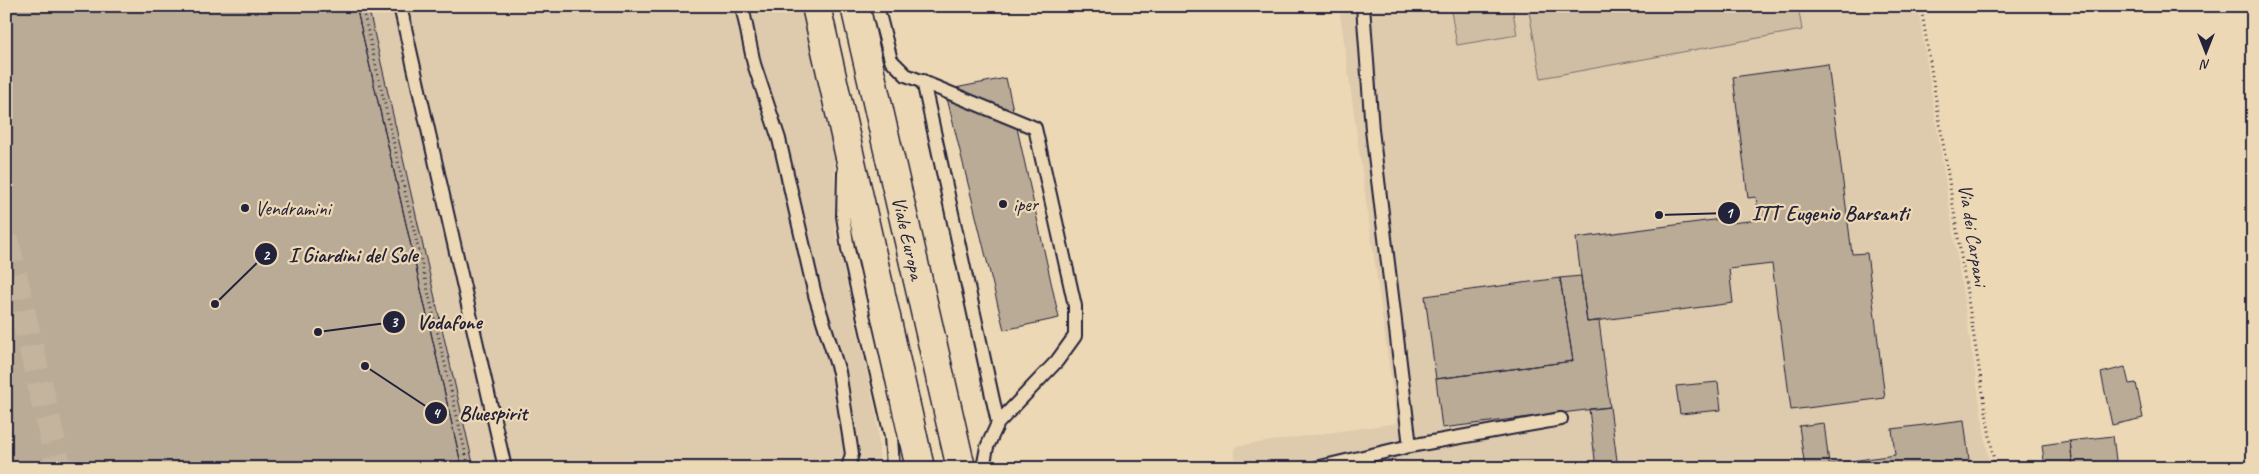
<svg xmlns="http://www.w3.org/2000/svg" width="2259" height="474" viewBox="0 0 2259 474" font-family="Caveat,sans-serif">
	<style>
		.built { fill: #decaad }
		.green { fill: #d0bea4; stroke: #797070 }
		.building { fill: #baab97; stroke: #22223b }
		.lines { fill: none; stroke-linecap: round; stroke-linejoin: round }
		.street-tunnel { stroke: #c4b49d; stroke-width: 25; stroke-dasharray: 25 12; stroke-linecap: butt }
		.lane-casing { stroke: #22223b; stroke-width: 16 }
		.secondary-casing { stroke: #22223b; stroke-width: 31 }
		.path { stroke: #22223b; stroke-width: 3; stroke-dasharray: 1 4; stroke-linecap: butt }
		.lane { stroke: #edd8b6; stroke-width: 12 }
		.secondary { stroke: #edd8b6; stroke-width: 28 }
		.poi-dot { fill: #22223b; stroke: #edd8b6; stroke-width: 2 }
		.labels { text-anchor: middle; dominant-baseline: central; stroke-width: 4.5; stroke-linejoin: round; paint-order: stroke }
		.poi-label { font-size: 20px; fill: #22223b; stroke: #edd8b6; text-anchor: start }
		.street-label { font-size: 20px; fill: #22223b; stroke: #edd8b6 }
		.leader { fill: none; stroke: #22223b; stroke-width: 2 }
		.callout-dot { fill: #22223b; stroke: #edd8b6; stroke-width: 2 }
		.mark-label { font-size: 15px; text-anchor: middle; font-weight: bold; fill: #fff }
		.callout-label { font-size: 21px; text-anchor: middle; font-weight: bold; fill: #22223b; stroke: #edd8b6; stroke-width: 4.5; stroke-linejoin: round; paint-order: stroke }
	</style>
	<rect width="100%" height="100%" fill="#edd8b6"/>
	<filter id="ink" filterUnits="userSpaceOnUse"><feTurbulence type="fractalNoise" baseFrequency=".02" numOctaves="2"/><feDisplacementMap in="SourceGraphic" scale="10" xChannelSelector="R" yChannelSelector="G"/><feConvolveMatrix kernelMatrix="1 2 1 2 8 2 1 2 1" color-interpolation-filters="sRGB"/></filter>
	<g filter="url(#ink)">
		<!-- built -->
		<path class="built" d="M6 6H800L834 152 835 232 877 417 880 468H6Z
			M1339 6H1918L1990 468H1235V446L1397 423Z"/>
		<!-- green -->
		<path class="green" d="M1450 6H1512L1517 35 1457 45Z
			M1528 6H1798L1802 30 1541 78Z"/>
		<!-- building -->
		<path class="building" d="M6 6H356L462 468H6Z
			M356 6H368L474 468H462Z
			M1828 64 1852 254 1867 253 1885 398 1791 410 1772 264 1729 269 1733 303 1587 322 1576 238 1721 219V224L1759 220 1756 197 1748 198 1733 77Z
			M1006 78 1059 318 1004 330 945 90Z
			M1581 276 1587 322 1599 321 1610 407 1442 428 1436 379 1573 361 1560 278Z
			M1560 278 1573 361 1436 379 1425 296Z
			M2125 367 2129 384 2136 383 2143 418 2112 425 2101 373Z
			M1718 382 1721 410 1680 414 1676 386Z
			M1610 407 1618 468H1596L1589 409Z
			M1964 420 1970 468H1805L1799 426 1824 423 1829 464 1895 455 1892 429Z
			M2113 436 2117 468H2073L2070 441Z
			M2070 441 2073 468H2045L2042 445Z"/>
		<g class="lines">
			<!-- street-tunnel -->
			<path class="street-tunnel" d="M6 238 59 468"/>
			<defs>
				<path id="lane" d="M400 6 505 468
					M742 6 754 64 779 139 815 295 839 372 852 454 848 468
					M877 6 891 60 906 75 1035 128 1075 306V336L1057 361 998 423 987 447 983 468
					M923 81 998 423
					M844 173 843 216 848 249 891 436 893 468
					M1410 446 1561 419
					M1316 468 1410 446 1372 130 1363 6"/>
				<g id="secondary">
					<path d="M816 6 920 468"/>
					<path id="s1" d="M855 6 961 468"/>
				</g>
			</defs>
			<!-- lane casing -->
			<use href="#lane" class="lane-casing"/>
			<!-- secondary casing -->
			<use href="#secondary" class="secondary-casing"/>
			<!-- path -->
			<path class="path" d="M362 6 469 468
				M1921 6 1995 468"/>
			<!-- lane -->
			<use href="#lane" class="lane"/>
			<!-- secondary -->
			<use href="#secondary" class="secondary"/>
		</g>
	</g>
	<!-- markers -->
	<g class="poi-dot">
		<circle cx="1003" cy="204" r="5"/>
		<circle cx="245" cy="208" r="5"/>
	</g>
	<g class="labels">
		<!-- poi labels -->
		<g class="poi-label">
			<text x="1013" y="204">iper</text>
			<text x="255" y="208">Vendramini</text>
		</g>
		<!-- street labels -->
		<g class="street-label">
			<text transform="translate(1973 235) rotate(81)">Via dei Carpani</text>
			<text stroke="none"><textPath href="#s1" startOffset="238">Viale Europa</textPath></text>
		</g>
	</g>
	<!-- callouts -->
	<path class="leader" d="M1659 215L1729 213M215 304L266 254M318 332L394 322M365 366L436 413"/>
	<g class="callout-dot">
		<circle cx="1659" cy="215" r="5"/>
		<circle cx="215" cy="304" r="5"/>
		<circle cx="318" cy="332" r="5"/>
		<circle cx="365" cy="366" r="5"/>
		<circle cx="1729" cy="213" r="12"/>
		<circle cx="266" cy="254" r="12"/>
		<circle cx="394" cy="322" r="12"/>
		<circle cx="436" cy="413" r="12"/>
	</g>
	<g class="mark-label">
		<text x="1729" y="218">1</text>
		<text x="266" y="260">2</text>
		<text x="394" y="327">3</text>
		<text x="436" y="418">4</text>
	</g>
	<g class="callout-label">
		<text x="1830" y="220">ITT Eugenio Barsanti</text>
		<text x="353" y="262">I Giardini del Sole</text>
		<text x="449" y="329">Vodafone</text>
		<text x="493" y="420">Bluespirit</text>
	</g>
	<!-- margin -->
	<rect width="2259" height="474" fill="none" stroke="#edd8b6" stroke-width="25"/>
	<rect x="12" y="12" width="2234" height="449" fill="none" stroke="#22223b" stroke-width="2" filter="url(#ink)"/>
	<!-- north arrow -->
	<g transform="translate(2206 52) rotate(180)" stroke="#edd8b6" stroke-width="4" paint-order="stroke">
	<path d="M0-4L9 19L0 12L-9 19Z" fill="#22223b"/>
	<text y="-8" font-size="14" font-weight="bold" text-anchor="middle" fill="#22223b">N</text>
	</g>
</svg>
